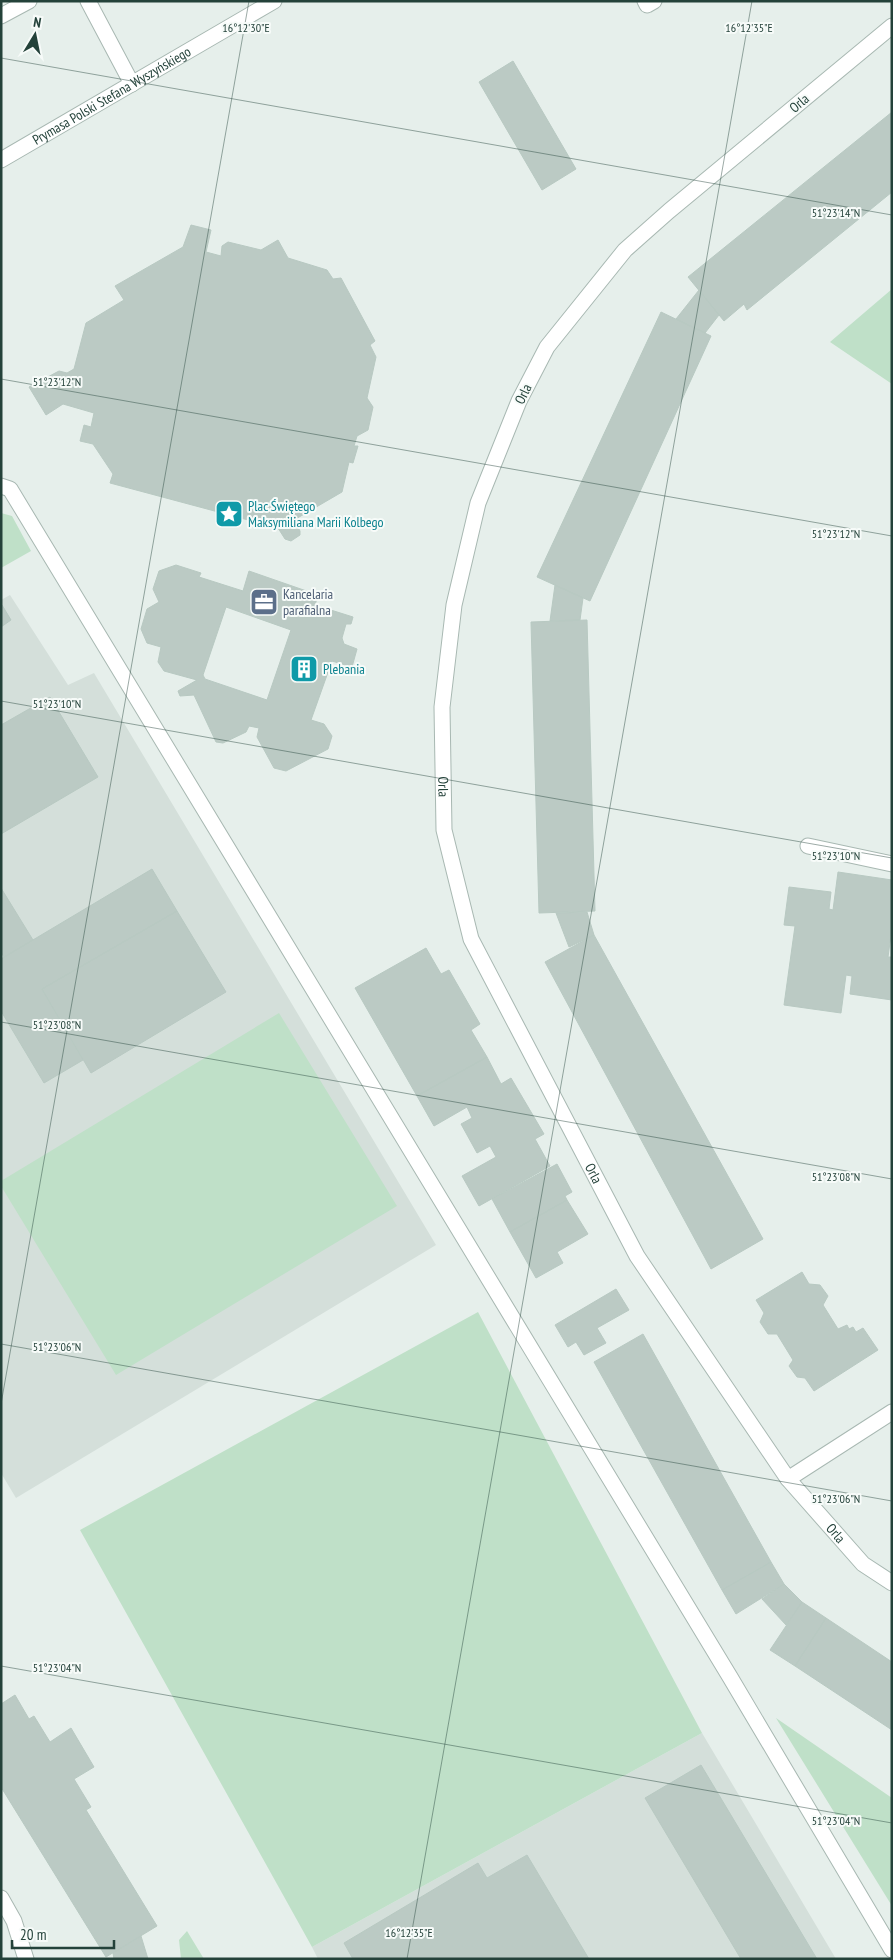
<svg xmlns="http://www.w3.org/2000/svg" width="893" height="1960" viewBox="0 0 893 1960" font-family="'PT Sans Narrow',sans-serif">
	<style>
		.built { fill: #d4dfda }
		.green { fill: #bfe0c8 }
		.building { fill: #bbcac4; stroke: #b8c9c2; fill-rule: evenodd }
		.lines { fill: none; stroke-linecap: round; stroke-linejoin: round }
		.service-casing { stroke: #a8b8b2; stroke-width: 17 }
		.pedestrian-casing { stroke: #a8b8b2; stroke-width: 17 }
		.minor-casing { stroke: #a8b8b2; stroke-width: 17 }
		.service { stroke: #fff; stroke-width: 15 }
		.pedestrian { stroke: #fff; stroke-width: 15 }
		.minor { stroke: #fff; stroke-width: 15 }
		.ticks { fill: none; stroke: #24423a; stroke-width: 1; stroke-opacity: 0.45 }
		.labels { text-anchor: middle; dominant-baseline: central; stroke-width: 4; stroke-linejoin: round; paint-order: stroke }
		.street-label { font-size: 14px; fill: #24423a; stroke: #f7fbf9 }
		.culture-label { font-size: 14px; fill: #0d838f; stroke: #f7fbf9; text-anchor: start }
		.service-label { font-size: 14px; fill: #4e5e75; stroke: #f7fbf9; text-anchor: start }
		.ticks-label { font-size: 12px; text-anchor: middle; fill: #24423a; stroke: #f7fbf9; stroke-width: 4; stroke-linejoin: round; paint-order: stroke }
	</style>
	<rect width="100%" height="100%" fill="#e6efeb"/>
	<!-- built -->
	<path class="built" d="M10 595 68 685 94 673 436 1245 16 1498 1 1473V600Z
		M702 1733 836 1959H318L312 1947Z"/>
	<!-- green -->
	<path class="green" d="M892 289V384L830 342Z
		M1 513 12 516 31 551 1 568Z
		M279 1013 397 1206 116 1375 1 1186V1181Z
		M478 1312 702 1733 312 1947 80 1530Z
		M776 1718 892 1798V1906Z
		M187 1931 204 1959H181L179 1940Z"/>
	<!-- building -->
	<path class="building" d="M513 61 576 169 542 190 479 82Z
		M892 112V192L747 310 744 304 724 321 688 277Z
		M191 225 211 230 206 252 221 256 222 246 228 242 261 250 278 240 288 258 327 270 333 279 341 278 375 341 370 345 376 357 367 398 373 407 368 430 357 436 354 446H358L353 463 349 462 342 492 294 520 300 531V535L291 541 285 539 278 528 110 483 113 474 93 444 80 441 84 425 91 427 94 413 63 404 46 415 29 387 59 371 67 373 74 369 86 323 124 300 115 286 183 247Z
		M699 290 719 315 705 333 676 319Z
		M661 312 711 336 590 601 537 577Z
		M176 565 201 573 199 577 243 591 249 571 318 595 315 605 353 617 351 624H346L342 638 344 644 357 649 352 667 332 661 311 720 324 724 332 736 328 749 286 771 274 768 257 737 259 728 249 726 246 732 223 743 216 742 194 695 180 696 178 691 197 680 164 671 158 662 161 647 147 643 141 629 147 609 159 602 153 589 159 571ZM226 607 291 630 267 700 205 679 203 675Z
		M555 585 583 598 580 620 550 621Z
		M2 605 11 620 1 627V606Z
		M587 620 595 911 539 913 531 622Z
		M50 697 98 777 1 834V725Z
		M152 869 177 911 42 989 83 1060 44 1083 1 1011V959Z
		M838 872 892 880V928L888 957H892V1000L850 994 852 976 846 975 841 1013 784 1005 795 926 784 925 789 887 831 892 829 909 833 910Z
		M1 888 33 940 4 957 1 952Z
		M177 911 226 992 91 1073 42 989Z
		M587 912 594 935 569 947 556 913Z
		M594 935 763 1239 711 1269 545 962Z
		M426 948 441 974 449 970 480 1024 471 1030 487 1057 417 1096 355 988Z
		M487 1057 501 1084 511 1078 544 1134 535 1139 550 1166 479 1206 462 1176 496 1157 490 1146 477 1153 461 1124 472 1118 467 1107 434 1126 417 1096Z
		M557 1164 572 1192 565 1196 567 1200 510 1232 492 1199Z
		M567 1200 588 1234 557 1252 563 1263 536 1278 510 1232Z
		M802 1272 809 1284 820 1285 828 1296 823 1305 838 1329 847 1325 849 1329 853 1327 856 1332 863 1328 878 1350 814 1391 805 1378 797 1377 789 1366 793 1360 777 1334H768L760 1322 764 1313 756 1300Z
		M616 1289 629 1310 597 1328 606 1343 584 1355 576 1342 568 1347 555 1325Z
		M643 1334 771 1562 722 1590 594 1362Z
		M771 1562 784 1584 736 1614 722 1590Z
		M784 1584 802 1602 786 1625 762 1599Z
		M802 1602 826 1618 795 1666 770 1650Z
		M826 1618 892 1662V1730L795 1666Z
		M15 1695 29 1719 34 1716 50 1742 71 1728 94 1767 74 1779 91 1807 86 1810 157 1926 106 1957 1 1787V1704Z
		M701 1765 817 1959H741L645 1798Z
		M527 1855 589 1959H353L344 1943 478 1863 487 1878Z
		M141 1936 148 1959H114L113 1953Z"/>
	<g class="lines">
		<defs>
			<path id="service" d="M88 1 132 84
				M645 1 647 5 654 1
				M1 16 29 1
				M808 846 892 864
				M788 1479 892 1412"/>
			<path id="pedestrian" d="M1 486 10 489 730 1677 892 1950"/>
			<g id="minor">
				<path id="s1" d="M892 26 669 211 625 250 547 347 519 401 478 503 454 605 442 707 444 830 471 939 637 1256 788 1479 863 1564 892 1583"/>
				<path id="s2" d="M1 160 274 1"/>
				<path d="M1 1898 14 1921 26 1959"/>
			</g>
		</defs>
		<!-- service casing -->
		<use href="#service" class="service-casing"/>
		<!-- pedestrian casing -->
		<use href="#pedestrian" class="pedestrian-casing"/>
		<!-- minor casing -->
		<use href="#minor" class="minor-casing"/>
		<!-- service -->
		<use href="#service" class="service"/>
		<!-- pedestrian -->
		<use href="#pedestrian" class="pedestrian"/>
		<!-- minor -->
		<use href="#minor" class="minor"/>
	</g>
	<!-- ticks -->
	<path class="ticks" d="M1 58 892 215M1 379 892 536M1 701 892 858M1 1022 892 1179M1 1344 892 1501M1 1404 249 1M1 1666 892 1823M407 1959 752 1"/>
	<!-- icons -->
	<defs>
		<symbol id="sight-square" viewBox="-11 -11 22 22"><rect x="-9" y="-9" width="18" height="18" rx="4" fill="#0f9aa8" stroke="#f7fbf9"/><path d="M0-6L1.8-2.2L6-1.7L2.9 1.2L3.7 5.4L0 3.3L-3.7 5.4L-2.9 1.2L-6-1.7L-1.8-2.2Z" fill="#fff"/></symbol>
		<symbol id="office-square" viewBox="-11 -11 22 22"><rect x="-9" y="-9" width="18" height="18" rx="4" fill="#5c6f8a" stroke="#f7fbf9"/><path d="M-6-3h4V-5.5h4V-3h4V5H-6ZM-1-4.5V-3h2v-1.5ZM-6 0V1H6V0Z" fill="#fff"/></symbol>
		<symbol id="building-square" viewBox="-11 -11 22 22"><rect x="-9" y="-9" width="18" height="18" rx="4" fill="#0f9aa8" stroke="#f7fbf9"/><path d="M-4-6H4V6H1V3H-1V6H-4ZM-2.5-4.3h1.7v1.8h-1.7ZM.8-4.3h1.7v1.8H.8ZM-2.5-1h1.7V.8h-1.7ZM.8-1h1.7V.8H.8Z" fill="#fff"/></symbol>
	</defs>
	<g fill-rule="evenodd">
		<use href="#sight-square" x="213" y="498" width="32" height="32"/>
		<use href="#office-square" x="248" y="586" width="32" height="32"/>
		<use href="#building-square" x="288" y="653" width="32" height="32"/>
	</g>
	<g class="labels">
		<!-- street labels -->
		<g class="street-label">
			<text stroke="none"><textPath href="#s2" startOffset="128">Prymasa Polski Stefana Wyszyńskiego</textPath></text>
			<text transform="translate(799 103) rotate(-40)">Orla</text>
			<text transform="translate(523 394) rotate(-64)">Orla</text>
			<text stroke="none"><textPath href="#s1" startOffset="931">Orla</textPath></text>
			<text stroke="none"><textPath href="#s1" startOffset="1351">Orla</textPath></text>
			<text stroke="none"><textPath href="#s1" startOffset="1786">Orla</textPath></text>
		</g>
		<!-- culture labels -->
		<g class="culture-label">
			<text x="248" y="506">Plac Świętego<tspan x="248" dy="16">Maksymiliana Marii Kolbego</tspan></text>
			<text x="323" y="669">Plebania</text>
		</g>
		<!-- service labels -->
		<g class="service-label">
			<text x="283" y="594">Kancelaria<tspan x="283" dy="16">parafialna</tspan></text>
		</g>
	</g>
	<g class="ticks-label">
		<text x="749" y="32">16°12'35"E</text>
		<text x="246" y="32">16°12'30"E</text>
		<text x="836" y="217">51°23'14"N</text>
		<text x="57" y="386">51°23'12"N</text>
		<text x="836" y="538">51°23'12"N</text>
		<text x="57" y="708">51°23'10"N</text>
		<text x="836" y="860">51°23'10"N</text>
		<text x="57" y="1029">51°23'08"N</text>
		<text x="836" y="1181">51°23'08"N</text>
		<text x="57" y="1351">51°23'06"N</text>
		<text x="836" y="1503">51°23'06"N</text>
		<text x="57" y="1672">51°23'04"N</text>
		<text x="836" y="1825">51°23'04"N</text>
		<text x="409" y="1937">16°12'35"E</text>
	</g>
	<!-- border -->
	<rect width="893" height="1960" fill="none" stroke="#24423a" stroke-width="5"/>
	<!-- north arrow -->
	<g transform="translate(35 35) rotate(10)" stroke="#f7fbf9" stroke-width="4" paint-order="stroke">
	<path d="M0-4L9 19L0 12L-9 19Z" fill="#24423a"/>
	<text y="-8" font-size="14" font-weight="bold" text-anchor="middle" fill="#24423a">N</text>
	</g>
	<!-- scale -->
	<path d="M12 1940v8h102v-8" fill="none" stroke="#24423a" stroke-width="2.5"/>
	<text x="20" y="1940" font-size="15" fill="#24423a" stroke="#f7fbf9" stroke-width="4" paint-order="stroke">20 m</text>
</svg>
